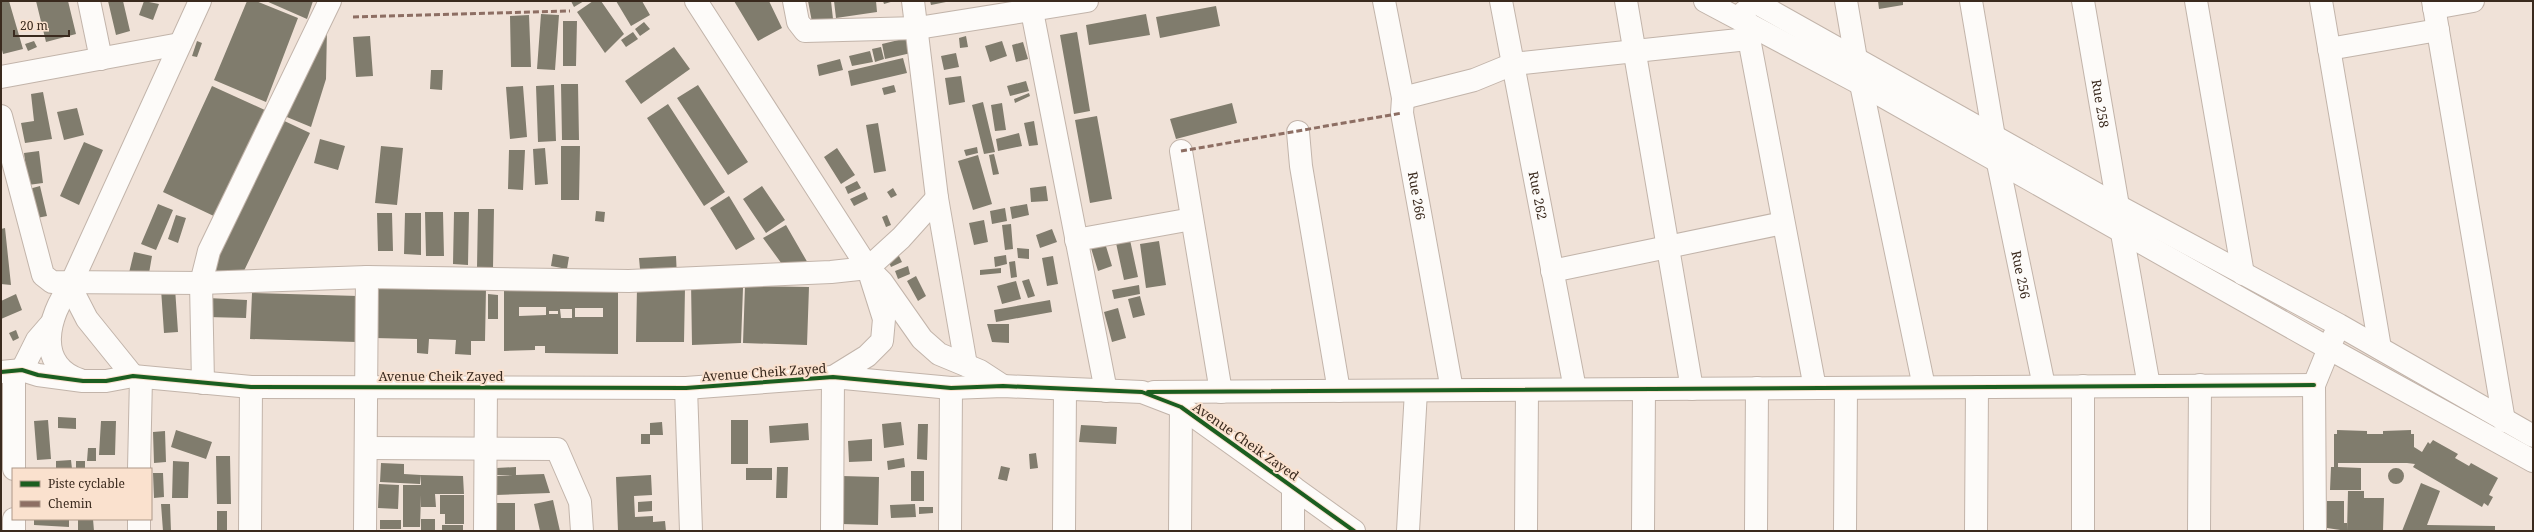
<svg xmlns="http://www.w3.org/2000/svg" width="2534" height="532" viewBox="0 0 2534 532" font-family="'Noto Serif',serif">
	<style>
		.building { fill: #807c6d; fill-rule: evenodd }
		.lines { fill: none; stroke-linecap: round; stroke-linejoin: round }
		.minor-casing { stroke: #c2b4aa; stroke-width: 24 }
		.minor { stroke: #fdfbf9; stroke-width: 22 }
		.quiet { stroke: #8d6e63; stroke-width: 3; stroke-dasharray: 6 3; stroke-linecap: butt }
		.cycleway-casing { stroke: #fae1ce; stroke-width: 6 }
		.cycleway { stroke: #1b5e20; stroke-width: 4 }
		.labels { text-anchor: middle; dominant-baseline: central; stroke-width: 4; stroke-linejoin: round; paint-order: stroke }
		.street-label { font-size: 13px; fill: #3a2a1e; stroke: #fae1ce }
	</style>
	<rect width="100%" height="100%" fill="#f0e2d8"/>
	<!-- building -->
	<path class="building" d="M1 1H9L23 49 3 54 1 46Z
		M36 1H68L76 34 46 42Z
		M108 1H123L130 31 116 35Z
		M144 1 159 4 153 20 139 15Z
		M247 1H256L298 18 266 102 214 80Z
		M266 1H313L307 19Z
		M571 1H584L574 7Z
		M593 1H601L624 34 605 53 577 12Z
		M616 1H642L650 15 631 26Z
		M734 1H769L782 28 758 41Z
		M808 1H831L833 19 812 22Z
		M834 1H876L877 12 836 18Z
		M883 1H894L884 4Z
		M930 1H946V2L931 5Z
		M1878 1H1903V5L1879 9Z
		M1216 6 1220 26 1160 38 1156 17Z
		M541 14 559 15 555 70 537 69Z
		M1146 14 1150 35 1089 45 1086 25Z
		M529 15 531 67H511L510 16Z
		M563 21H577L576 66H563Z
		M644 22 650 29 640 36 635 29Z
		M327 28 326 79 311 127 282 115Z
		M633 32 638 39 626 47 621 40Z
		M1077 32 1090 111 1074 114 1060 35Z
		M370 36 373 76 356 77 353 37Z
		M966 36 968 47 960 48 959 38Z
		M907 38 911 53 885 59 882 44Z
		M34 41 37 47 28 51 25 44Z
		M197 41 202 43 197 57 192 56Z
		M1002 41 1007 56 990 62 985 46Z
		M1023 42 1028 59 1016 62 1012 45Z
		M674 47 690 69 641 104 625 81Z
		M881 47 884 59 875 62 872 49Z
		M870 51 873 62 852 66 849 56Z
		M956 53 959 67 944 70 941 56Z
		M903 58 907 73 851 86 848 71Z
		M840 59 843 70 819 76 817 65Z
		M431 70H443L442 90 430 89Z
		M961 76 965 102 949 105 945 78Z
		M1026 81 1029 91 1010 96 1007 86Z
		M561 84H578L579 140H562Z
		M554 85 556 141 538 142 536 86Z
		M698 85 748 162 728 175 677 98Z
		M894 85 896 92 884 95 882 88Z
		M212 86 267 111 218 218 163 192Z
		M523 86 527 137 510 139 506 87Z
		M43 92 52 139 25 143 21 123 34 121 31 94Z
		M1029 93 1030 96 1015 103 1014 99Z
		M983 102 995 152 984 154 972 105Z
		M1002 103 1006 130 995 131 991 105Z
		M1232 103 1237 123 1176 139 1170 119Z
		M668 104 725 192 704 206 647 118Z
		M77 108 84 135 64 140 57 112Z
		M1097 116 1112 199 1090 203 1075 120Z
		M278 118 310 133 242 275 207 270Z
		M1034 121 1038 145 1029 146 1024 123Z
		M878 123 886 171 874 173 866 125Z
		M1019 133 1022 146 998 151 996 139Z
		M320 139 345 146 338 170 314 163Z
		M84 142 103 150 79 205 60 196Z
		M381 146 403 148 397 205 375 203Z
		M561 146H580L579 200H561Z
		M977 147 978 153 966 156 964 150Z
		M545 148 548 184 535 185 533 149Z
		M837 148 855 175 841 184 824 157Z
		M509 150H525L523 190 508 189Z
		M39 151 43 183 28 185 24 153Z
		M994 154 999 174 993 175 989 155Z
		M978 155 992 204 973 210 958 161Z
		M857 181 861 188 848 194 845 187Z
		M40 186 47 216 37 218 29 189Z
		M762 186 785 220 766 233 743 199Z
		M1046 186 1048 201 1031 202 1030 188Z
		M893 188 897 195 891 198 887 192Z
		M865 192 868 199 854 206 850 199Z
		M729 196 755 239 736 250 710 208Z
		M158 204 173 210 156 250 141 244Z
		M1027 204 1029 215 1012 219 1010 207Z
		M1005 208 1007 221 992 224 990 211Z
		M478 209H494L493 268H477Z
		M596 211 605 212 604 222 595 221Z
		M425 212H443L444 256H426Z
		M454 212H469L468 265 453 264Z
		M377 213H392L393 251H378Z
		M405 213H421V255L404 254Z
		M176 215 186 218 178 243 168 239Z
		M887 215 891 225 886 227 882 217Z
		M984 220 988 242 974 245 969 223Z
		M1011 224 1013 249 1005 250 1002 225Z
		M786 225 809 265 787 271 763 238Z
		M5 228 11 285 1 284V229Z
		M1052 229 1057 242 1040 248 1036 235Z
		M1130 240 1138 277 1124 280 1116 243Z
		M1159 241 1166 285 1146 288 1140 244Z
		M1105 243 1112 266 1098 271 1091 248Z
		M895 248 902 262 891 267 885 253Z
		M1017 248 1029 249V259L1018 258Z
		M134 252 152 256 148 279 128 277Z
		M553 254 569 257 567 269 551 266Z
		M1006 255 1007 264 995 267 994 257Z
		M676 256 677 277 641 280 639 258Z
		M1053 256 1058 284 1047 286 1042 258Z
		M1015 261 1017 277 1011 278 1009 262Z
		M908 266 910 274 898 279 895 271Z
		M1001 268V273L980 275V270Z
		M916 276 926 296 918 301 907 281Z
		M1029 279 1035 296 1028 298 1022 281Z
		M1016 281 1021 299 1002 304 997 286Z
		M504 282 618 285V354L545 353V346H535V350L504 351ZM519 307H546V315L519 316ZM575 308H603V317H575ZM560 309H572V318H561ZM549 311H558V314H549Z
		M691 282 743 288 741 343 692 345Z
		M376 285 486 288 485 341H471V355L455 354 456 340 429 339 428 354 417 353V339L374 338Z
		M1139 285 1140 294 1114 299 1112 290Z
		M745 286 809 287 807 345 743 343Z
		M637 287 685 288 684 342H636Z
		M175 288 178 332 164 333 161 289Z
		M252 293 358 296 357 342 250 339Z
		M16 294 22 310 1 319V301Z
		M488 294 498 295V319H488Z
		M1140 296 1145 315 1133 318 1128 299Z
		M208 298 247 300 246 318 207 317Z
		M1050 300 1052 312 996 322 994 310Z
		M1118 308 1126 338 1112 342 1104 312Z
		M987 324H1009V343L992 342Z
		M16 330 19 338 13 341 9 333Z
		M58 417 76 418V429L58 428Z
		M48 420 51 459 37 460 34 421Z
		M731 420H748V464H731Z
		M101 421H116L115 455H99Z
		M662 422 663 435H650V444H641V434H650V423Z
		M901 422 904 445 884 448 882 424Z
		M808 423 809 440 770 443 769 426Z
		M918 424H928L927 460 917 459Z
		M1081 425 1117 427 1116 444 1079 442Z
		M176 430 212 442 206 459 171 447Z
		M2337 430 2367 431V434H2383V431L2411 430V434H2414V447L2422 452 2428 442 2430 444 2433 440 2458 454 2455 458 2469 466 2471 463 2498 478 2489 495 2493 497 2488 506 2484 503 2482 507 2413 467 2415 464 2407 463H2338V467L2361 468V490H2330L2331 467H2334V434H2337Z
		M165 431 166 462 154 463 153 432Z
		M872 439V461L849 462 848 441Z
		M88 448H96V461H87Z
		M1036 453 1038 468 1030 469 1029 454Z
		M216 456H230L231 504H217Z
		M904 458 905 467 888 470 887 461Z
		M71 460 72 469H56V461Z
		M76 461H85V469H76Z
		M173 461 189 462 188 498H172Z
		M381 463 404 464V474L421 475 420 484 380 482Z
		M1001 466 1010 468 1007 481 998 479Z
		M516 467V475L544 474 550 493 496 495V476L513 475H496V468Z
		M777 467H788L787 498H776Z
		M2388 476a8 8 0 1 1 16 0a8 8 0 1 1-16 0Z
		M746 468H772V480H746Z
		M911 471H924V501H911Z
		M153 473H163L164 497 154 498Z
		M421 475 463 476 464 494H435L436 507H421V495L420 527H403V485H421Z
		M651 475 652 495 634 496 635 517 653 516V522L665 521 666 531H618L616 477Z
		M842 476 879 477 878 525 841 524Z
		M2421 483 2440 491 2427 525 2495 526V531H2402Z
		M379 484 399 485 398 509 378 508Z
		M2348 491H2364V498H2384L2383 531H2347Z
		M440 495H464V524H445V514H440Z
		M553 500 560 531H540L534 504Z
		M652 501V511L638 512V502Z
		M2327 501H2344V523H2347V531L2327 528Z
		M495 503H515V531H495Z
		M161 504H170L171 531H163Z
		M915 504 916 517 891 518 890 505Z
		M919 507H933V513L919 514Z
		M217 511H227V531H217Z
		M34 519H69V527L34 525Z
		M78 519H93L94 531H78Z
		M421 519H435V531H421Z
		M380 520H401V529H380Z
		M442 525H463V531H442Z"/>
	<g class="lines">
		<defs>
			<g id="minor">
				<path d="M89 1 101 59"/>
				<path d="M696 1 868 268 882 282 922 339 939 354 980 371 1003 386"/>
				<path d="M794 1 798 22 805 31 918 28 1087 1"/>
				<path d="M913 1 937 198 966 365"/>
				<path d="M1030 1 1106 391"/>
				<path id="s1" d="M1384 1 1403 98 1402 113 1452 390"/>
				<path id="s2" d="M1501 1 1575 389"/>
				<path d="M1626 1 1692 389"/>
				<path d="M1705 1 1861 84 2328 348 2533 461"/>
				<path d="M1753 1 2118 206 2339 325 2533 436"/>
				<path d="M1846 1 1856 59"/>
				<path d="M1971 1 1994 137"/>
				<path id="s3" d="M2083 1 2118 206"/>
				<path d="M2196 1 2243 274"/>
				<path d="M2321 1 2380 348"/>
				<path d="M2433 1 2504 421"/>
				<path d="M2434 8 2473 1"/>
				<path d="M1744 12 1815 388"/>
				<path d="M2329 49 2438 30"/>
				<path d="M1 77 180 44"/>
				<path d="M1861 84 1924 387"/>
				<path d="M1403 98 1474 80 1513 64 1748 39"/>
				<path d="M1 116 43 275 52 282 201 283 367 277 629 281 831 272 868 268 901 238 937 198"/>
				<path d="M1298 132 1301 166 1339 391"/>
				<path d="M1181 151 1221 392"/>
				<path id="s4" d="M1998 163 2044 386"/>
				<path d="M2122 233 2149 386"/>
				<path d="M1076 240 1192 219"/>
				<path d="M1552 271 1783 223"/>
				<path d="M70 286 87 319 133 376"/>
				<path d="M22 370 37 340 50 325"/>
				<path d="M1 372 22 370 38 375 83 381H106L133 376 251 387 686 388 833 377 951 388 1003 386 1142 392 1181 407 1354 531"/>
				<path d="M80 380C35 365 48 316 70 286L200 1"/>
				<path d="M203 383 201 283 209 251 330 1"/>
				<path d="M2083 386V531"/>
				<path d="M686 388 691 531"/>
				<path d="M1154 392 2314 385"/>
				<path d="M366 448 557 449 580 502 582 531"/>
				<path d="M14 469V371"/>
				<path d="M139 469 141 377"/>
				<path d="M14 531V519"/>
				<path d="M139 531V519"/>
				<path d="M250 531 251 387"/>
				<path d="M365 531 367 277"/>
				<path d="M485 531 486 386"/>
				<path d="M832 531 833 377 867 356 882 341 884 319 871 278"/>
				<path d="M950 531 951 388"/>
				<path d="M1064 531 1065 389"/>
				<path d="M1180 531 1181 407"/>
				<path d="M1293 531V487"/>
				<path d="M1408 531 1416 391"/>
				<path d="M1526 531 1527 390"/>
				<path d="M1643 531 1644 389"/>
				<path d="M1756 531 1757 388"/>
				<path d="M1845 531 1846 388"/>
				<path d="M1976 531 1977 387"/>
				<path d="M2199 531 2200 385"/>
				<path d="M2315 531 2314 385 2334 336"/>
			</g>
		</defs>
		<!-- minor casing -->
		<use href="#minor" class="minor-casing"/>
		<!-- minor -->
		<use href="#minor" class="minor"/>
		<!-- quiet -->
		<path class="quiet" d="M353 17 570 11
			M1181 151 1402 113"/>
		<defs>
			<path id="cycleway" d="M1 372 22 370 38 375 83 381H106L133 376 251 387 686 388 833 377 951 388 1003 386 1142 392 1181 407 1354 531
				M1148 392 2314 385"/>
		</defs>
		<!-- cycleway casing -->
		<use href="#cycleway" class="cycleway-casing"/>
		<!-- cycleway -->
		<use href="#cycleway" class="cycleway"/>
	</g>
	<g class="labels">
		<!-- street labels -->
		<g class="street-label">
			<text stroke="none"><textPath href="#s3" startOffset="104">Rue 258</textPath></text>
			<text stroke="none"><textPath href="#s2" startOffset="198">Rue 262</textPath></text>
			<text stroke="none"><textPath href="#s1" startOffset="198">Rue 266</textPath></text>
			<text stroke="none"><textPath href="#s4" startOffset="114">Rue 256</textPath></text>
			<text transform="translate(764 372) rotate(-4)">Avenue Cheik Zayed</text>
			<text x="441" y="376">Avenue Cheik Zayed</text>
			<text transform="translate(1246 441) rotate(35)">Avenue Cheik Zayed</text>
		</g>
	</g>
	<!-- border -->
	<rect width="2534" height="532" fill="none" stroke="#3a2a1e" stroke-width="4"/>
	<!-- legend -->
	<rect x="12" y="468" width="140" height="52" fill="#fae1ce" stroke="#ad9888"/>
	<rect x="20" y="481" width="20" height="6" fill="#1b5e20" stroke="#ad9888"/>
	<text x="48" y="488" font-size="12" fill="#3a2a1e">Piste cyclable</text>
	<rect x="20" y="501" width="20" height="6" fill="#8d6e63" stroke="#ad9888"/>
	<text x="48" y="508" font-size="12" fill="#3a2a1e">Chemin</text>
	<!-- scale -->
	<path d="M14 30v6h55v-6" fill="none" stroke="#3a2a1e" stroke-width="2"/>
	<text x="20" y="30" font-size="12" fill="#3a2a1e" stroke="#fae1ce" stroke-width="3" paint-order="stroke">20 m</text>
</svg>
